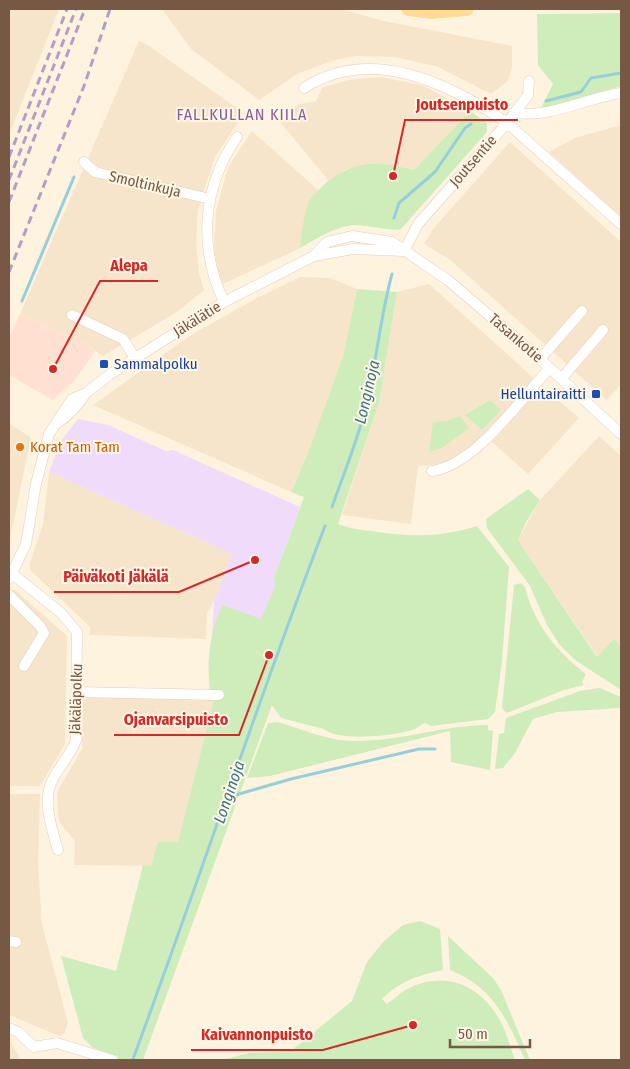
<svg xmlns="http://www.w3.org/2000/svg" width="630" height="1069" viewBox="0 0 630 1069" font-family="'Fira Sans Condensed',sans-serif">
	<style>
		.residential { fill: #f7e5cb }
		.commercial { fill: #ffe0d1 }
		.education { fill: #f0dbfa }
		.green { fill: #ceedbb }
		.lines { fill: none; stroke-linecap: round; stroke-linejoin: round }
		.stream { stroke: #96cfdc; stroke-width: 3 }
		.minor-casing { stroke: #e3ceb9; stroke-width: 11 }
		.major-casing { stroke: #fff; stroke-width: 15 }
		.minor { stroke: #fff; stroke-width: 10 }
		.major { stroke: #ffdb94; stroke-width: 14 }
		.rail { stroke: #b59dc7; stroke-width: 3; stroke-dasharray: 8 5; stroke-linecap: butt }
		.transit-dot { fill: #1a4fb4; stroke: #fff6e6; stroke-width: 2 }
		.food-dot { fill: #e8710a; stroke: #fff6e6; stroke-width: 2 }
		.labels { text-anchor: middle; dominant-baseline: central; stroke-width: 4; stroke-linejoin: round; paint-order: stroke }
		.street-label { font-size: 15px; fill: #765844; stroke: #fff6e6 }
		.transit-label { font-size: 15px; fill: #164399; stroke: #fff6e6; text-anchor: start }
		.food-label { font-size: 15px; fill: #c56008; stroke: #fff6e6; text-anchor: start }
		.neighbourhood-label { font-size: 16px; letter-spacing: 1px; fill: #885f9a; stroke: #fff6e6 }
		.water-label { font-size: 16px; font-style: italic; fill: #397685; stroke: #fff6e6 }
		.leader { fill: none; stroke: #d62828; stroke-width: 2 }
		.callout-dot { fill: #d62828; stroke: #fff6e6; stroke-width: 2 }
		.callout-label { font-size: 16px; text-anchor: middle; font-weight: bold; fill: #d62828; stroke: #fff6e6; stroke-width: 4; stroke-linejoin: round; paint-order: stroke }
	</style>
	<rect width="100%" height="100%" fill="#fef3de"/>
	<!-- residential -->
	<path class="residential" d="M9 9H59L9 135Z
		M162 9H341L384 21 512 46V67L508 81 491 94 436 66 394 57 356 56 335 60 299 73 259 100 191 49Z
		M139 41 149 46 244 113 215 157 198 210 196 240 199 273 204 290 177 312 103 356 84 343 20 314Z
		M380 77 422 85 470 111 414 170 394 165 346 169 329 181 276 117 300 104 316 101 322 88 348 80Z
		M621 125V217L549 152 575 138Z
		M252 131 318 190 307 208 300 248 223 284 217 268 214 245 216 211 228 167Z
		M510 142 621 242V384L607 400 449 259 424 244 433 229Z
		M300 277 331 278 357 289 343 356 308 453 291 492 93 405 191 335 257 298Z
		M429 284 535 379 484 436 456 458 441 464 418 466 411 524 342 515 379 403 397 292Z
		M542 386 579 418 528 474 492 442Z
		M9 423 31 438 9 544Z
		M599 436 621 456V646L614 639 598 657 518 540 540 500Z
		M49 472 232 554 214 602 207 613 206 639 90 635V627L30 570V563L43 524Z
		M14 589 67 636 65 744 40 786H9V597Z
		M83 696 214 700 178 843 151 866 74 865 75 841 60 823 58 815 57 792 82 749Z
		M9 794H40L38 864 42 924 68 1023 64 1034 59 1036 9 1015Z
		M9 1040 10 1041 21 1060H9Z"/>
	<!-- commercial -->
	<path class="commercial" d="M20 314 84 343 95 351 75 380 53 400 9 375V338Z"/>
	<!-- education -->
	<path class="education" d="M78 419 108 425 166 451 173 450 300 507 274 578 275 585 261 620 209 691 214 602 232 554 49 472 61 441Z"/>
	<!-- green -->
	<path class="green" d="M621 13V86L540 110 553 84 538 65 537 14Z
		M470 111 487 123V132L401 229C397 232 365 225 355 225 336 226 316 239 300 248 302 234 303 215 309 202 313 194 321 188 327 182 355 159 381 161 414 170Z
		M357 289 397 292 379 403 338 524C351 529 364 530 377 532 412 537 443 537 477 526L509 567 502 661 495 712 488 719 431 726 425 723C421 724 419 727 415 729 397 736 338 742 324 729L281 718 272 705 143 1060H117L118 1056 93 1048 83 1038 61 956 116 971 143 865 151 866 158 842H178L214 700C203 678 210 625 223 605L261 619 275 585 274 578 304 497 291 492 308 453 343 356Z
		M490 400 501 410 482 430 465 415Z
		M460 416 469 428 442 448 429 452 433 422 446 421Z
		M528 489 540 500 526 522 518 540 597 657 614 639 621 646V690L575 660 559 644 547 625 530 586 487 528 486 519Z
		M521 583 525 587C534 624 557 652 586 674L582 682 584 685 564 690 507 713 502 708 514 585Z
		M600 688 621 697V708L557 712 533 719 515 753 503 768 495 769 499 734 504 733 506 718 580 691Z
		M278 722C302 729 328 741 353 741 399 742 443 725 488 725V730L493 731 490 770 451 762 450 731 270 776 247 778 268 723Z
		M420 921 440 929 443 970C419 975 400 981 382 999L387 1004C394 999 401 992 409 988 444 971 478 984 498 1017 506 1030 510 1046 515 1060H222L249 1053 291 1051 352 1001 367 962 383 942 403 925Z
		M448 936 493 978 501 990 530 1060H525C507 1019 494 988 450 970Z"/>
	<g class="lines">
		<!-- stream -->
		<path class="stream" d="M546 101 581 92 591 78 621 73
			M394 218 399 203 435 172 465 128 471 124
			M22 301 74 177
			M332 507C342 478 355 447 363 417 376 370 379 321 392 274
			M225 798 291 779 419 749H435
			M133 1059C199 882 257 702 325 526"/>
		<defs>
			<path id="minor" d="M304 88C371 45 449 83 507 123L528 95 529 81
				M516 113C551 118 586 98 621 93
				M84 162 95 172 210 199
				M404 251 418 224 507 123 621 224
				M314 256 327 242 352 236 392 242 449 281 540 359 621 434
				M224 302C198 247 202 188 237 137
				M72 315 123 339 135 358
				M540 359 582 311
				M562 378 603 330
				M57 423C70 415 78 406 86 393
				M432 471C476 465 520 399 550 368
				M9 571 61 613 77 632 76 740C71 755 59 766 52 781 42 801 52 829 58 850
				M9 579 26 544 36 484 49 434 72 399 86 393 109 375 224 302 314 256 353 249 404 251
				M9 595 40 626 44 633 24 666
				M77 692 219 695
				M9 941 16 942
				M9 1028 18 1032 34 1047 57 1043 112 1060"/>
			<path id="major" d="M408 9 432 12 467 9"/>
		</defs>
		<!-- minor casing -->
		<use href="#minor" class="minor-casing"/>
		<!-- major casing -->
		<use href="#major" class="major-casing"/>
		<!-- minor -->
		<use href="#minor" class="minor"/>
		<!-- major -->
		<use href="#major" class="major"/>
		<!-- rail -->
		<path class="rail" d="M9 157 67 9
			M9 180 76 9
			M9 202 85 9
			M9 272 84 86 110 9"/>
	</g>
	<!-- markers -->
	<g class="transit-dot">
		<rect x="99" y="359" width="10" height="10" rx="2.5"/>
		<rect x="591" y="389" width="10" height="10" rx="2.5"/>
	</g>
	<circle class="food-dot" cx="20" cy="447" r="5"/>
	<g class="labels">
		<!-- street labels -->
		<g class="street-label">
			<text transform="translate(473 161) rotate(-49)">Joutsentie</text>
			<text transform="translate(145 184) rotate(13)">Smoltinkuja</text>
			<text transform="translate(197 319) rotate(-32)">Jäkälätie</text>
			<text transform="translate(516 338) rotate(41)">Tasankotie</text>
			<text transform="translate(76 699) rotate(-88)">Jäkäläpolku</text>
		</g>
		<!-- transit labels -->
		<g class="transit-label">
			<text x="114" y="364">Sammalpolku</text>
			<text x="586" y="394" text-anchor="end">Helluntairaitti</text>
		</g>
		<!-- food labels -->
		<g class="food-label">
			<text x="30" y="447">Korat Tam Tam</text>
		</g>
		<!-- neighbourhood labels -->
		<g class="neighbourhood-label">
			<text x="242" y="114">FALLKULLAN KIILA</text>
		</g>
		<!-- water labels -->
		<g class="water-label">
			<text transform="translate(367 392) rotate(-77)">Longinoja</text>
			<text transform="translate(229 792) rotate(-71)">Longinoja</text>
		</g>
	</g>
	<!-- callouts -->
	<path class="leader" d="M393 176L405 120H518M53 369L100 281H158M255 560L179 592H54M269 655L239 735H114M413 1025L323 1050H191"/>
	<g class="callout-dot">
		<circle cx="393" cy="176" r="5"/>
		<circle cx="53" cy="369" r="5"/>
		<circle cx="255" cy="560" r="5"/>
		<circle cx="269" cy="655" r="5"/>
		<circle cx="413" cy="1025" r="5"/>
	</g>
	<g class="callout-label">
		<text x="462" y="110">Joutsenpuisto</text>
		<text x="129" y="271">Alepa</text>
		<text x="116" y="582">Päiväkoti Jäkälä</text>
		<text x="176" y="725">Ojanvarsipuisto</text>
		<text x="257" y="1040">Kaivannonpuisto</text>
	</g>
	<!-- border -->
	<rect width="630" height="1069" fill="none" stroke="#765844" stroke-width="20"/>
	<!-- scale -->
	<path d="M450 1039v8h80v-8" fill="none" stroke="#765844" stroke-width="2.5"/>
	<text x="458" y="1039" font-size="15" fill="#765844" stroke="#fff6e6" stroke-width="4" paint-order="stroke">50 m</text>
</svg>
